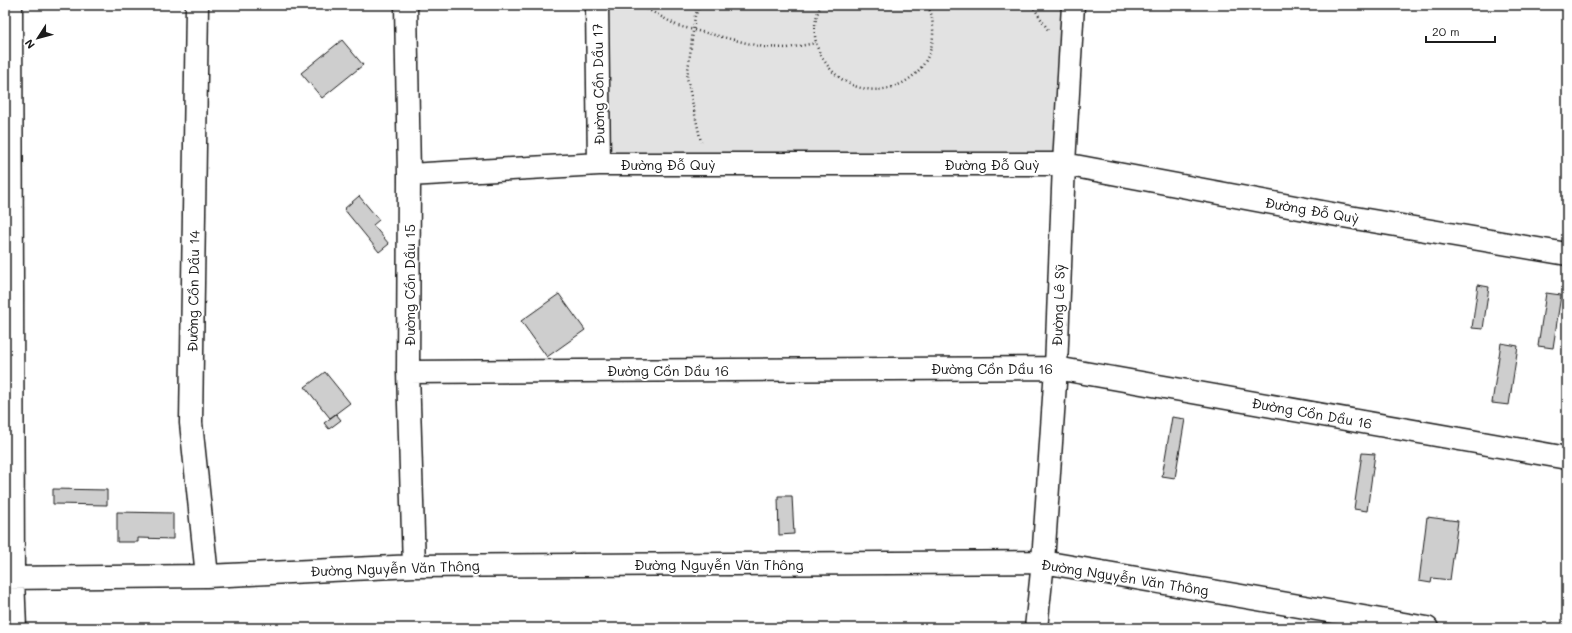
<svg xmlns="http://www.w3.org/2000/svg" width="1572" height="633" viewBox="0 0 1572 633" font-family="Mali,sans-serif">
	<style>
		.green { fill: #e2e2e2; stroke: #7f7f7f }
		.building { fill: #cecece; stroke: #1c1c1c }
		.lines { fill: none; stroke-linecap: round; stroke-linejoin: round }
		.street-casing { stroke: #1c1c1c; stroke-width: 25 }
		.path { stroke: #1c1c1c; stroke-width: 2.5; stroke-dasharray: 1 3; stroke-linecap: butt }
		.street { stroke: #fff; stroke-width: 22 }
		.labels { text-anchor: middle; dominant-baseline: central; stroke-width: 4; stroke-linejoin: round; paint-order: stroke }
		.street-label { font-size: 14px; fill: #1c1c1c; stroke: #fff }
	</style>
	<rect width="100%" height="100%" fill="#fff"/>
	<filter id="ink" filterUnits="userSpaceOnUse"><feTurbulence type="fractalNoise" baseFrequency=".025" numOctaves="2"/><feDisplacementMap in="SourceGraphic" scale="8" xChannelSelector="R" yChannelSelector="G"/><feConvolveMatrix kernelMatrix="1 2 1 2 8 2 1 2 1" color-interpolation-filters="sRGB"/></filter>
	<g filter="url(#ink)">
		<!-- green -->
		<path class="green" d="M597 5H1073L1064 164H599Z"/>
		<!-- building -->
		<path class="building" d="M342 40 363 65 322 98 301 73Z
			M359 196 379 220 373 225 389 244 379 252 344 209Z
			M1478 285 1489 287 1483 329 1472 328Z
			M1546 293 1561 295 1553 348 1538 346Z
			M559 294 585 330 547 357 521 321Z
			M1501 343 1518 346 1509 405 1492 403Z
			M325 372 350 403 330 418 305 387Z
			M336 414 341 420 329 429 324 423Z
			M1172 417 1185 419 1175 478 1162 476Z
			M1362 453 1375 454 1367 511 1354 509Z
			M53 489 107 490V505L53 504Z
			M778 496H792L794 534 779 535Z
			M117 512 173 513V539L138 538V542H117Z
			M1427 517 1458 521 1450 580 1432 578 1431 583 1419 581Z"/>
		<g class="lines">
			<defs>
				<path id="street" d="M11 5 13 578 15 628
					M197 5 191 423 207 576
					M406 5 409 175 408 372 414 566
					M597 5 599 164
					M409 175 599 164H1064L1343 216 1567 254
					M408 372 1056 368 1567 458
					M5 578 207 576 414 566 1043 562 1427 628
					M1036 628 1043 562 1056 368 1064 164 1073 5"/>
			</defs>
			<!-- street casing -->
			<use href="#street" class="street-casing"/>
			<!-- path -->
			<path class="path" d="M640 5 678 26 763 47 788 48 816 43
				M700 5 695 16 687 78 701 142
				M821 5C813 21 812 41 822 57 857 118 944 87 932 19 932 14 929 9 927 5
				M1032 5 1048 30"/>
			<!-- street -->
			<use href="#street" class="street"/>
		</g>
	</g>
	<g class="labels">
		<!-- street labels -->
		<g class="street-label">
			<text transform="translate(598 84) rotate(-91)">Đường Cồn Dầu 17</text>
			<text x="668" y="164">Đường Đỗ Quỳ</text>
			<text x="992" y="164">Đường Đỗ Quỳ</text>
			<text transform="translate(1312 210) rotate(10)">Đường Đỗ Quỳ</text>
			<text transform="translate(409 285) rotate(-90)">Đường Cồn Dầu 15</text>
			<text transform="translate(193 291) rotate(-89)">Đường Cồn Dầu 14</text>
			<text transform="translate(1058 305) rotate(-88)">Đường Lê Sỹ</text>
			<text x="992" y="368">Đường Cồn Dầu 16</text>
			<text x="668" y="370">Đường Cồn Dầu 16</text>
			<text transform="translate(1312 413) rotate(10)">Đường Cồn Dầu 16</text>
			<text x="719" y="564">Đường Nguyễn Văn Thông</text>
			<text transform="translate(395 568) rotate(-2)">Đường Nguyễn Văn Thông</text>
			<text transform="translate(1125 577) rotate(9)">Đường Nguyễn Văn Thông</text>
		</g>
	</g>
	<!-- margin -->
	<rect width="1572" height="633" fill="none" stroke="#fff" stroke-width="20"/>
	<rect x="10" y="10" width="1552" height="613" fill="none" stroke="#1c1c1c" stroke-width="1.5" filter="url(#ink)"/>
	<!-- north arrow -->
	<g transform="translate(38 38) rotate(234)" stroke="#ffffff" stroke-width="3" paint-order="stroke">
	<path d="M0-3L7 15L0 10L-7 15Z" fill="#1c1c1c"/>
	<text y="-6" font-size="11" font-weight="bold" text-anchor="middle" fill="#1c1c1c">N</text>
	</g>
	<!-- scale -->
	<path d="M1426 36v6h69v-6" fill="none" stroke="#1c1c1c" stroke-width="2"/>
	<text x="1432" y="36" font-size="12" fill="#1c1c1c" stroke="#ffffff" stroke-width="3" paint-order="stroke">20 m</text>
</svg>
